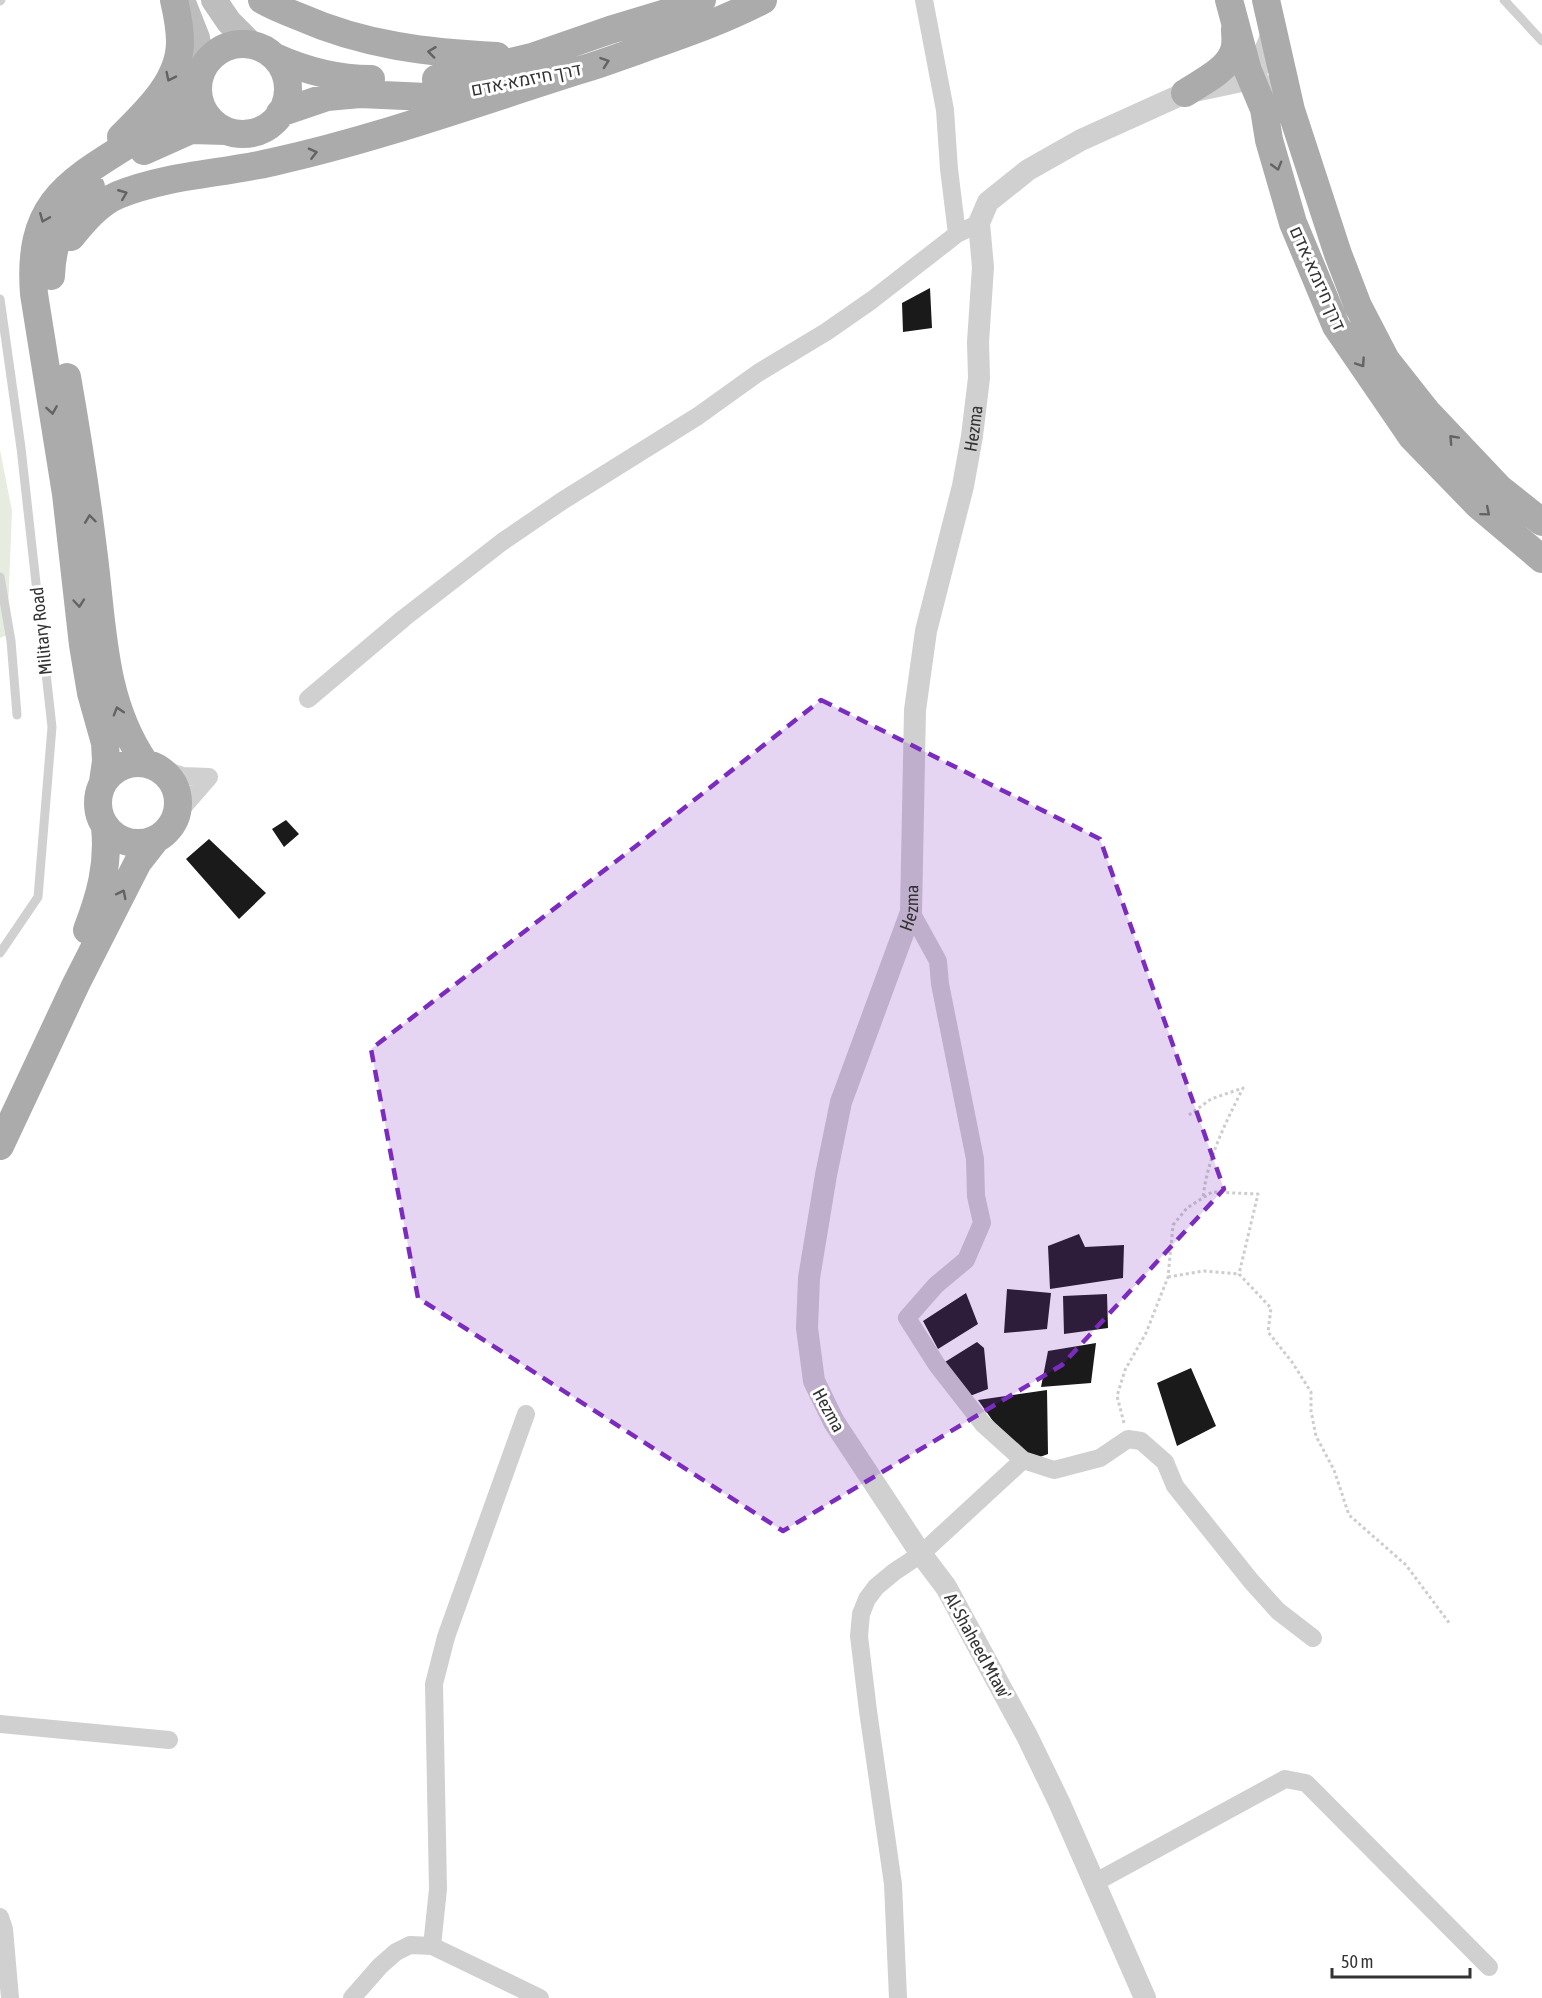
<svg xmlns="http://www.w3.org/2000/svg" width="1542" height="1998" viewBox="0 0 1542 1998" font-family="'Asap Condensed',Heebo,sans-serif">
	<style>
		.green { fill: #e6ecdf }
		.building { fill: #1a1a1a }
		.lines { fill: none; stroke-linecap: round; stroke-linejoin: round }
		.path { stroke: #cdcdcd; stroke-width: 3; stroke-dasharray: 3 3; stroke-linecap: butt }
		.service { stroke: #d0d0d0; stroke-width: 9 }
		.minor { stroke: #d0d0d0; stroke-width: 18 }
		.tertiary { stroke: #d0d0d0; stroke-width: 22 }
		.secondary { stroke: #bdbdbd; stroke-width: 26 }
		.primary { stroke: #ababab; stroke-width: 28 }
		.oneway { stroke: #636363 }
		.marked { fill: #7b2cbf; fill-opacity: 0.2; stroke: #7b2cbf; stroke-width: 4.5; stroke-dasharray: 12 8; stroke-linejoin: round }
		.labels { text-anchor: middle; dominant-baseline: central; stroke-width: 6; stroke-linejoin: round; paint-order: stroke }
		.street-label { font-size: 18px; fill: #333; stroke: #fff }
	</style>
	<rect width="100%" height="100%" fill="#fff"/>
	<!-- green -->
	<path class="green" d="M0 450 12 511 7 635 0 638Z"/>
	<!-- building -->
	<path class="building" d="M930 288 932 328 903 332 902 303Z
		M286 820 299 834 284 847 272 829Z
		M209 839 266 893 239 919 186 859Z
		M1079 1234 1085 1247 1124 1245 1123 1278 1050 1289 1048 1246Z
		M1007 1289 1051 1293 1047 1329 1004 1333Z
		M966 1293 978 1324 938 1349 923 1321Z
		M1107 1294 1108 1328 1064 1334 1063 1296Z
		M977 1342 984 1348 988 1389 970 1396 945 1362Z
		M1096 1343 1091 1383 1041 1387 1048 1351Z
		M1191 1368 1216 1426 1177 1446 1157 1383Z
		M1047 1390 1048 1454 1032 1460 1000 1431 978 1400Z"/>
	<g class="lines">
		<!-- path -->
		<path class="path" d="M1189 1115 1211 1099 1243 1088C1225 1124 1207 1159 1203 1198
			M1168 1277 1204 1271 1239 1274
			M1124 1423 1117 1396 1125 1370 1146 1333 1168 1277 1173 1225 1187 1208 1212 1192 1258 1194 1239 1274 1271 1308 1268 1332 1292 1362 1311 1392V1411L1316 1436 1334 1470 1349 1515 1406 1565 1450 1624"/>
		<!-- service -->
		<path class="service" d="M1504 0 1542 41
			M0 1 1 0
			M0 299 21 448 52 727 38 897 0 953
			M0 577 11 641 17 715"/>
		<!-- minor -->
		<path class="minor" d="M924 0 945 110 949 169 957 234
			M308 699 404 618 502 542 562 501 698 416 758 373 826 332 872 300 957 234 979 223
			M158 768 183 776 209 777
			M176 815 209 777
			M911 912 938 961 940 984 975 1159 976 1196 982 1223 966 1260 936 1285 907 1318 937 1365 983 1424 1023 1460 1054 1470 1100 1458 1128 1439 1141 1441 1165 1462 1175 1486 1251 1581 1278 1611 1313 1638
			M0 1724 169 1740
			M1094 1883 1285 1779 1306 1783 1489 1967
			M0 1917 4 1929 10 1998
			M432 1946 438 1889 434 1684 446 1637 526 1414
			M352 1998 380 1966 396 1952 410 1945 432 1946 540 1998
			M898 1998 893 1884 868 1711 859 1636 861 1614 867 1599 876 1587 894 1572 921 1554 1023 1460"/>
		<!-- tertiary -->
		<g class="tertiary">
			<path d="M1251 79 1256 73 1274 29"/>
			<path id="s1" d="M1145 1998 1059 1802 1027 1736 946 1587 921 1554 834 1422 814 1381 807 1328 809 1278 826 1175 841 1102 911 912 915 710 926 631 963 486 972 436 979 378 978 342 983 267 979 223 988 202 1028 170 1081 140 1185 93 1251 79 1265 86"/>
		</g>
		<!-- secondary -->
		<path class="secondary" d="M182 0 197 38 202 70
			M214 0 229 22 251 44"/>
		<!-- primary -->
		<path class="primary" d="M262 0C274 7 287 12 300 17 363 45 429 53 497 56
			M1229 0 1248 71 1264 109 1269 140 1293 223 1336 326 1412 437 1478 505 1542 559
			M1266 0 1291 110 1338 254 1358 306 1386 360 1427 412 1499 488 1542 522
			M198 89a45 45 0 1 1 90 0a45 45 0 1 1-90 0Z
			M275 57C306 71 337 79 371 79
			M560 75C587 70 613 59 639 50 681 35 723 21 763 0
			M436 79 532 57 610 30 689 6 702 0
			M1185 93C1200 83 1226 71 1233 53 1237 45 1235 37 1235 29
			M280 113 327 97 360 94 427 97 470 91
			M121 137C146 112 180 81 180 42 180 29 177 13 174 0
			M144 151 191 130 226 131
			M71 237C84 221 99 203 118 195 167 175 221 174 273 162 376 139 476 103 577 71
			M51 276C52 240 65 211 91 187
			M67 377C77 434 86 491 93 549 103 623 101 699 145 763
			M98 803a40 40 0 1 1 80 0a40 40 0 1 1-80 0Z
			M103 782 106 761 105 743 91 693 83 645 66 494 34 294C27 202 67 183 137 139 153 129 171 119 184 104 190 97 194 88 198 80
			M87 930C100 896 109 865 105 827
			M0 1146 76 984 138 862 156 839"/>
	</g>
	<!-- one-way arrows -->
	<defs><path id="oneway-chevron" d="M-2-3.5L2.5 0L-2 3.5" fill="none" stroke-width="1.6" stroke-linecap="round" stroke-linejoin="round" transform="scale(1.5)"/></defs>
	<g class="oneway">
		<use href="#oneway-chevron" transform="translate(432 52) rotate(-173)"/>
		<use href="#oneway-chevron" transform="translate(605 62) rotate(-19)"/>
		<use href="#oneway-chevron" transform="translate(170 77) rotate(116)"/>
		<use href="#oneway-chevron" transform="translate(313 153) rotate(-14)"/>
		<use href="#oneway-chevron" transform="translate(1277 166) rotate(74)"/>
		<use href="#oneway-chevron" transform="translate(123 194) rotate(-22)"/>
		<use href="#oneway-chevron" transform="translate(44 218) rotate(112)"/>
		<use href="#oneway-chevron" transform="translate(1361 363) rotate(56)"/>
		<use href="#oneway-chevron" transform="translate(52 410) rotate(81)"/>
		<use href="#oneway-chevron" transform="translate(1453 439) rotate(-133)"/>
		<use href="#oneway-chevron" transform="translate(1486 512) rotate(40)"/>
		<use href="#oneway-chevron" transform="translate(90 519) rotate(-97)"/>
		<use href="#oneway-chevron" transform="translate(79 603) rotate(85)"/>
		<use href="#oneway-chevron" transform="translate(118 711) rotate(-107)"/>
		<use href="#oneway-chevron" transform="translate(122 894) rotate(-63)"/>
	</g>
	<!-- marked area -->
	<path class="marked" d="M821 700 1100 839 1224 1189 1062 1365 783 1531 418 1298 371 1049 636 846Z"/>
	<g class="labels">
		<!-- street labels -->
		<g class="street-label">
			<text transform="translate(526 79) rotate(-11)">דרך חיזמא-אדם</text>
			<text transform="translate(1318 278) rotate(66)">דרך חיזמא-אדם</text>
			<text stroke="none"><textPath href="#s1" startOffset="1677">Hezma</textPath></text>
			<text transform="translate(41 631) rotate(-96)">Military Road</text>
			<text stroke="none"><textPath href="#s1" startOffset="1191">Hezma</textPath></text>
			<text transform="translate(829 1410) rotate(61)">Hezma</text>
			<text transform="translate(978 1646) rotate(61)">Al-Shaheed Mtaw'</text>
		</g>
	</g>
	<!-- scale -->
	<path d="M1332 1968v9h138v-9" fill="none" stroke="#333333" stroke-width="3"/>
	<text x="1341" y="1968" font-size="18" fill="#333333" stroke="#ffffff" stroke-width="4.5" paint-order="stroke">50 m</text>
</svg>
